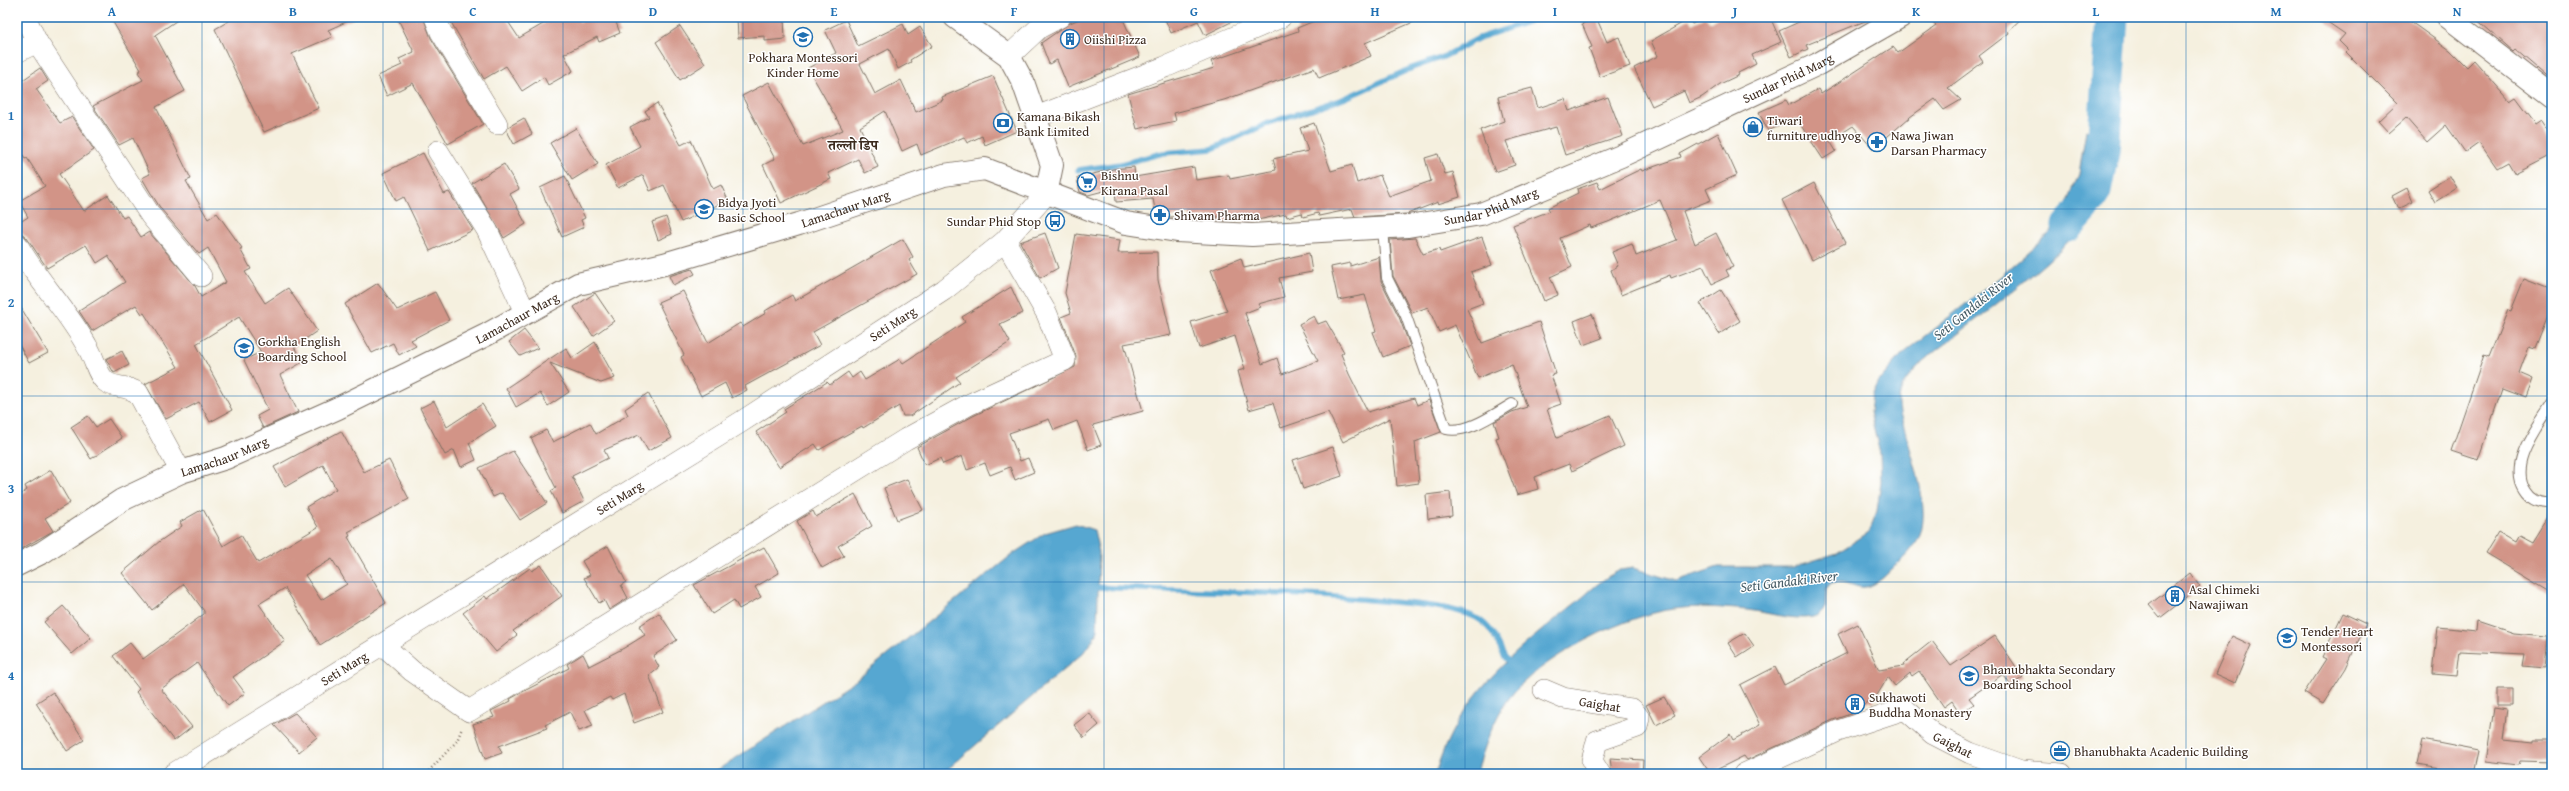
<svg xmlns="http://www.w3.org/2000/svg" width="2569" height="791" viewBox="0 0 2569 791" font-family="'Gentium Book Plus','Noto Serif Devanagari',serif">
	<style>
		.water { fill: #57a7d1; stroke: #496878 }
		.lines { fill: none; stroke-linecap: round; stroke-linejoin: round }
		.stream { stroke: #57a7d1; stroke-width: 5.5 }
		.river { stroke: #57a7d1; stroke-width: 33 }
		.building { fill: #d29487; fill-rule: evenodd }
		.lane-casing { stroke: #7c6f62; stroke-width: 12 }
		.street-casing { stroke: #7c6f62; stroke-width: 22 }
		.primary-casing { stroke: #7c6f62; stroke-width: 24 }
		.path { stroke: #7c6f62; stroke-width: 2.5; stroke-dasharray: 1 3; stroke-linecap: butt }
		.lane { stroke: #fff; stroke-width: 10 }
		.street { stroke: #fff; stroke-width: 21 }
		.primary { stroke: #fff; stroke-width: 22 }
		.grid { fill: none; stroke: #1f6fb2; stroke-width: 1; stroke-opacity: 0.55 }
		.labels { text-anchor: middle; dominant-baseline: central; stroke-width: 3; stroke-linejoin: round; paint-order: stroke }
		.poi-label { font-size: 13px; fill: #3b2a1e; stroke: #fff; text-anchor: start }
		.street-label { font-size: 13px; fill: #3b2a1e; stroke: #fff }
		.neighbourhood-label { font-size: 14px; font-weight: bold; fill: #3b2a1e; stroke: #fff }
		.water-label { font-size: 14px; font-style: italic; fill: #465c66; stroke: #fff }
		.neatline { fill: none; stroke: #1f6fb2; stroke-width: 1.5 }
		.grid-label { font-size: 13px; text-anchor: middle; font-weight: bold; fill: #1f6fb2 }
	</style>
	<rect width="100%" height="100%" fill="#fff"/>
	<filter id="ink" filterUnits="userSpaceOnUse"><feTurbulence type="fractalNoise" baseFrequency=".025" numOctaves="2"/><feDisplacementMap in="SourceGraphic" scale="8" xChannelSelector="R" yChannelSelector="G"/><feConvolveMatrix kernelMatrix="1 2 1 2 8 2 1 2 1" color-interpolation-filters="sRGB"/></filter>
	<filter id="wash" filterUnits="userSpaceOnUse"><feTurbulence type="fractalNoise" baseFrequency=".012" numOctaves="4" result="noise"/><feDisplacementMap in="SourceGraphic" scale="16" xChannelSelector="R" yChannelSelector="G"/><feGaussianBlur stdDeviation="0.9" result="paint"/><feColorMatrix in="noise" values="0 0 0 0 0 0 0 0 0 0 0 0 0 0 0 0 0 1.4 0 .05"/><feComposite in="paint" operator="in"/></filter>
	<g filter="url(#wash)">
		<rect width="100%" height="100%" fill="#f5f0df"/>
		<!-- water -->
		<path class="water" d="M2086 130 2101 131 2094 207C2082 244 1959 332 1923 361 1913 372 1901 383 1899 399 1898 410 1903 423 1906 434 1914 463 1931 510 1919 538 1914 548 1905 557 1897 564 1889 572 1878 585 1866 587 1854 589 1848 579 1831 583L1826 589 1825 608C1821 612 1818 616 1813 617 1792 621 1767 612 1747 610 1726 608 1704 606 1683 608 1631 611 1537 658 1507 701 1492 722 1484 750 1476 774H1435C1458 696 1513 653 1573 605 1586 595 1596 584 1609 576L1620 570 1633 568 1676 581 1718 567H1793L1837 553 1869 532 1877 511 1881 481 1880 454 1870 412 1872 396 1879 381 1903 353 2000 277 2050 233 2064 211 2079 174Z
			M1076 524 1094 530 1099 552 1097 634 1083 653 942 774H711L855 681 1014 553 1045 533Z"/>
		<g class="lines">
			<!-- stream -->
			<path class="stream" d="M1078 170 1121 164 1163 153 1212 149 1271 122 1343 99 1412 68 1443 57 1479 38 1542 17
				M1097 587C1191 592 1287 591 1381 601 1411 604 1442 605 1470 615 1499 625 1498 658 1512 663"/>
			<!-- river -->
			<path class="river" d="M2068 226 2084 208 2095 191 2103 152 2112 17"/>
		</g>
		<g id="blocks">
			<!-- building -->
			<path class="building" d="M110 17H182L155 35 185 91 156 107 191 179 186 181 208 219 217 213 242 248 240 249 251 269 245 272 265 303 288 288 317 331 294 347 303 362 280 375 298 412 263 428 257 416 268 410 244 360 261 352 239 317 196 344 232 410 210 422 199 402 166 419 145 384 178 367 144 313 142 314 136 305 92 331 79 311 125 282 108 256 97 263 86 245 47 268 27 238 17 229V224L28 217 19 201 45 186 27 158 25 159 17 141V84L40 68 48 81 36 89 60 123 72 117 94 150 59 174 84 211 108 195 123 218 127 216 141 237 149 232 195 286 201 297 226 282 208 248 199 254 161 209 149 190 142 178 150 174 133 138 119 145 93 106 143 80 138 72 141 70Z
				M236 17H357L328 30 332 37 292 54 319 108 264 132 215 29Z
				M397 17H423L431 38 483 124 448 144 413 83 387 96 378 76 402 65 399 59 414 52Z
				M448 17H505L519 38 548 21 546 17H577L580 22 591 17H614L620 33 599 42 597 37 564 54 573 71 548 85 544 77 522 91 506 66 484 79Z
				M737 17H784L785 39 765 41V36L738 38Z
				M1084 17H1122L1140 57 1068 87 1057 60 1049 64 1041 43 1070 23Z
				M1164 17H1241L1205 35 1198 21 1171 33Z
				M1324 17H1425L1365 43 1371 56 1319 78 1314 68 1224 100 1174 113 1176 121 1137 129 1128 94 1214 68 1211 61 1298 31 1297 28Z
				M1596 17 1607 42 1619 37 1630 66 1600 77 1589 48 1592 47 1582 24Z
				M1706 17 1709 22 1720 17H1770L1781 42 1752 55 1756 64 1738 73 1739 75 1720 84 1702 97 1689 103 1684 91 1652 106 1634 68 1658 56 1651 41 1689 19 1692 24Z
				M1810 17H1875L1806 45 1808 49 1791 57 1779 31Z
				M1929 17H2023L2008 31 2009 33 1979 56 1983 62 1948 88 1961 100 1944 110 1935 99 1910 117 1873 149 1853 126 1830 141 1836 151 1823 159 1796 118 1768 131 1759 112 1786 100 1789 105 1818 89 1821 94 1893 47 1898 53 1936 26Z
				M2320 17H2404L2450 50 2467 67 2474 60 2510 101 2516 97 2536 124 2542 120 2552 135V155L2515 174 2508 162 2497 168 2479 142 2465 152 2446 125 2427 142 2406 118 2389 133 2378 121 2397 103 2346 52 2348 50 2339 41 2345 34Z
				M2474 17H2552V81L2516 50 2514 52Z
				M846 20 858 46 903 24 908 35 920 27 932 46 910 60 911 62 898 69 889 49 860 64 875 94 901 80 916 112 943 100 942 97 993 76 1017 131 985 145 982 136 967 143 964 137 921 155 917 144 902 151 885 111 860 127 878 167 865 173 858 159 828 173 831 179 781 203 763 165 775 159 742 96 769 82 803 146 843 130 808 68 836 53 825 30Z
				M680 26 705 64 680 80 656 42Z
				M1532 88 1538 108 1565 99 1569 111 1608 97 1623 136 1565 155 1556 127 1506 141 1515 165 1495 172 1480 130 1504 121 1498 97Z
				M657 103 681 145 691 140 713 189 721 185 728 200 681 222 664 185 650 191 643 175 618 188 606 165 640 146 630 127 649 117 645 111Z
				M524 118 532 134 514 144 507 131 508 127Z
				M1314 123 1331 171 1352 165 1357 183 1380 175 1389 196 1431 181 1425 158 1438 154 1445 174 1453 172 1460 197 1438 204V202L1407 214 1355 217 1352 209 1319 216 1318 213 1303 217 1302 213 1287 217 1286 214 1248 222H1244L1243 217 1226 221H1218L1217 216 1191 219 1190 214 1171 217 1156 215 1153 199 1116 202 1115 188 1088 195 1080 192 1077 178 1113 169 1134 167 1135 177 1194 167 1196 180 1229 175 1230 179 1276 170 1273 159 1308 151 1300 128Z
				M576 128 598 164 572 180 550 143Z
				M1718 133 1737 175 1706 189 1711 200 1683 211 1695 244 1716 233 1733 267 1726 270 1729 276 1712 284 1703 266 1671 278 1670 275 1621 295 1611 270 1618 266 1612 252 1632 244 1636 256 1677 240 1660 200 1608 222 1591 228 1590 225 1560 238 1572 267 1550 277 1558 295 1544 301 1513 225 1550 211 1548 208 1578 193 1577 189 1597 182 1600 189 1641 169 1642 171 1681 157 1680 154Z
				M423 153 444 194 449 192 473 230 430 251 404 197 396 201 383 173Z
				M504 164 519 189 510 194 526 224 504 238 472 183Z
				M565 176 585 218 581 220 584 227 562 237 540 188Z
				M2450 176 2457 188 2435 202 2428 190Z
				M1814 183 1845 243 1812 260 1782 200Z
				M2407 188 2413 202 2398 209 2392 196Z
				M666 217 672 234 658 240 652 222Z
				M1045 233 1058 268 1040 278 1020 242Z
				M1076 234 1120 240 1118 253 1157 252 1158 280 1171 335 1124 344 1143 411 1093 425 1101 445 1088 450 1077 421 1054 430 1049 419 1009 433 1020 461 1028 458 1034 472 1015 480 1010 467 990 475 985 463 967 470 962 456 943 464 940 458 925 465 917 447 973 416 1075 367 1076 356 1061 317 1071 313 1065 293Z
				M1482 237 1492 265 1471 272 1483 303 1467 309 1482 343 1539 322 1556 374 1551 375 1561 404 1547 409 1557 438 1610 415 1624 446 1572 471 1569 464 1535 477 1538 489 1517 495 1496 438 1499 437 1494 422 1512 412 1527 407 1512 364 1478 378 1455 325 1439 332 1428 307 1412 313 1393 276 1390 240 1415 238 1423 254 1439 249 1440 252Z
				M903 239 913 257 909 260 917 274 813 332 820 345 745 386 747 390 732 398 725 383 701 396 681 357 684 355 658 302 683 291 708 343 740 323 743 327 766 313 765 311 792 295 795 301Z
				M1309 253 1312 272 1279 278 1284 297 1258 304 1260 307 1245 313 1262 364 1277 358 1282 374 1318 361 1299 324 1314 316 1318 324 1326 321 1344 352 1341 354 1349 374 1368 412 1414 398 1417 405 1429 400 1441 432 1415 442 1419 483 1397 486 1390 418 1343 442 1328 412 1281 428 1273 403 1249 410 1238 371 1245 369 1235 336 1199 348 1191 322 1227 311 1211 270 1241 258 1244 268Z
				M1379 257 1381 281 1399 317 1410 346 1383 357 1373 332 1376 331 1365 295 1338 300 1331 267 1350 263V266Z
				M692 269 695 274 673 285 669 276Z
				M2524 279 2552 290V305L2535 348 2529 346 2519 373 2533 379 2526 398 2502 389 2478 460 2451 451 2484 355 2489 357 2508 310 2511 311Z
				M378 283 397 310 435 292 449 320 411 340 416 346 399 355 393 343 372 353 345 304Z
				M1011 287 1023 313 1000 324 1010 342 956 377 960 382 910 416H903L899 406 863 428 862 426 819 450 815 444 779 467 756 432 786 412 784 409 827 382 830 385 848 372 852 378 860 372 865 380 900 359 903 363 965 322 962 317Z
				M1721 290 1740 321 1719 334 1700 303Z
				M595 293 614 321 593 336 574 307Z
				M17 301 48 353 29 363 17 341Z
				M1592 314 1602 338 1583 345 1574 321Z
				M524 330 538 348 520 356 509 342Z
				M595 342 615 378 601 383 550 363 569 392 548 406 540 393 516 407 506 388 566 348 572 358Z
				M122 351 129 365 114 373 106 359Z
				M648 393 672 438 648 451 639 435 604 450 608 458 572 476 584 501 562 513 551 491 556 488 531 438 546 430 553 442 590 423 596 434 628 415 625 409Z
				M434 401 447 427 482 404 496 426 469 443 476 460 461 467 454 450 445 455 420 408Z
				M88 416 96 427 109 419 122 438 91 459 71 427Z
				M341 431 364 472 389 460 409 499 348 532 350 536 348 537 386 603 320 645 285 588 259 604 285 641 233 677 245 693 228 706 197 663 161 689 192 727 174 741 136 692 139 689 113 656 130 643 143 659 204 614V611L184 584 152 610 122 573 160 541 182 526 180 522 203 509 223 546 241 535 258 563 318 527 306 507 336 489 323 465 285 487 274 467ZM332 559 347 584 321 600 305 575Z
				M1333 447 1342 476 1303 489 1293 460Z
				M513 451 547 503 520 520 502 493 493 497 479 468Z
				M51 470 70 503 45 518 53 531 17 551V497L27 490 25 486Z
				M907 479 923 510 897 520 884 488Z
				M1450 492 1452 516 1428 519 1426 495Z
				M855 494 872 526 838 546 844 556 822 568 797 521 813 511 816 517Z
				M2552 510V593L2485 553 2498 532 2515 542 2519 535 2532 542Z
				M608 546 626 582 621 585 628 598 609 610 604 600 599 603 584 578 590 575 582 561Z
				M764 547 779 573 755 587 761 597 739 609 734 600 712 614 694 585Z
				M541 565 562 596 513 631 517 635 496 652 463 613 485 596 487 599 530 568 532 571Z
				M2190 573 2200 587 2160 618 2149 605Z
				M63 606 91 638 72 654 44 622Z
				M659 613 677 640 653 656 659 667 649 675 663 712 634 723 624 694 612 700 610 697 585 710 593 726 579 731 570 712 545 725 547 728 499 746 502 753 485 759 473 724 494 717 491 711 511 701 510 699 526 690 569 668 567 664 583 654 589 666 624 648 645 635 639 626Z
				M2343 613 2366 624 2346 668 2323 704 2304 693 2326 659 2322 657Z
				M2477 621 2513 633 2547 636 2544 668 2523 666 2525 654 2459 651 2456 676 2433 674 2438 627 2476 631Z
				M1858 624 1879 670 1904 666 1903 664 1932 641 1951 666 1995 636 2023 677 2011 686 2003 674 1969 698 1974 704 1960 713 1952 701 1944 707 1919 671 1912 676 1910 673 1895 686 1888 677 1873 702 1869 700 1856 712 1833 720 1747 760 1744 756 1710 773 1699 757 1730 734 1733 740 1760 725 1740 685 1775 667 1784 685 1847 653 1838 634Z
				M1745 633 1754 646 1737 657 1728 643Z
				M2232 636 2251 645 2235 683 2215 674Z
				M2497 689H2513V706H2497Z
				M53 692 84 740 67 751 36 703Z
				M1664 697 1675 715 1656 725 1646 705Z
				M2494 708 2507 710 2503 739 2532 742V740H2552V762L2520 761 2519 765 2486 761Z
				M295 713 317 737 299 752 274 725Z
				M1089 713 1099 725 1084 738 1074 725Z
				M2422 740 2479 751 2474 774 2417 764Z
				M1610 758 1643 760 1642 774H1612Z"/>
		</g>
	</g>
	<g filter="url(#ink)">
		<use href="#blocks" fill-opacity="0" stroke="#7c6f62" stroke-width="1"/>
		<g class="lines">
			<defs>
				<path id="lane" d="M1383 228 1387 278 1406 316 1446 429C1467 434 1493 415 1512 404
					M2552 404C2538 427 2507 464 2525 491 2531 501 2542 504 2552 503"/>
				<g id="street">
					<path d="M25 17 37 42 151 216 201 276"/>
					<path d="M435 17 441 32 497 124"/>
					<path d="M17 52 37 42"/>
					<path d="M1009 56 1039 28 1060 17"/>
					<path d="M1036 117 1165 67 1281 17"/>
					<path d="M438 151 487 230 525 312"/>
					<path d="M17 244C37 281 68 310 88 348 94 357 97 374 105 381 114 389 125 384 138 393L181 472"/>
					<path d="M383 645 412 671 469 711 906 439 968 405 1065 360 1047 314 1005 241"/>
					<path id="s1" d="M1544 690 1563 698 1632 709 1639 718 1637 727 1597 741 1592 761 1600 774"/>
					<path id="s2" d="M173 774 741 422 944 290 1005 241 1046 194"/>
					<path id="s3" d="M1744 774 1838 731 1905 709 1933 734 1970 753 2021 771 2062 774"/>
				</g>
				<g id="primary">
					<path d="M955 17 1009 56 1023 82 1052 165 1046 194"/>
					<path d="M2448 17 2552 97"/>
					<path id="s4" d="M17 565 43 552 122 500 181 472 226 458 338 408 486 335 578 284 664 264 799 224 944 175 985 169 1126 223 1177 231 1252 235 1408 226 1481 214 1621 156 1818 64 1900 17"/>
				</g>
			</defs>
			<!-- lane casing -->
			<use href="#lane" class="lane-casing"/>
			<!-- street casing -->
			<use href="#street" class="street-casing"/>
			<!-- primary casing -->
			<use href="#primary" class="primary-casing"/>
			<!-- path -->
			<path class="path" d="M426 774 457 741 462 728"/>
			<!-- lane -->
			<use href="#lane" class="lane"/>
			<!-- street -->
			<use href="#street" class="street"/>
			<!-- primary -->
			<use href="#primary" class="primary"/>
		</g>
	</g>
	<!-- grid -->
	<path class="grid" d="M202 17V774M383 17V774M563 17V774M743 17V774M924 17V774M1104 17V774M1284 17V774M1465 17V774M1645 17V774M1826 17V774M2006 17V774M2186 17V774M2367 17V774M17 209H2552M17 396H2552M17 582H2552"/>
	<!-- icons -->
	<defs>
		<symbol id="school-ring" viewBox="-11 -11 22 22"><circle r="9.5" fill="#fff" stroke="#1f6fb2" stroke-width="1.5"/><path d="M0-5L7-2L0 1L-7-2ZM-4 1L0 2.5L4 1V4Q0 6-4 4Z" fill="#1f6fb2"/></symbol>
		<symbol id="building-ring" viewBox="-11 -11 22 22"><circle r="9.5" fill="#fff" stroke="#1f6fb2" stroke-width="1.5"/><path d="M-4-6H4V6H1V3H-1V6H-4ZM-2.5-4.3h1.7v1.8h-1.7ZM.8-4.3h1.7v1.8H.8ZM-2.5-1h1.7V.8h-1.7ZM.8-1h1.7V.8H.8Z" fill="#1f6fb2"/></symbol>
		<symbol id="bank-ring" viewBox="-11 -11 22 22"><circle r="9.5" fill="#fff" stroke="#1f6fb2" stroke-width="1.5"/><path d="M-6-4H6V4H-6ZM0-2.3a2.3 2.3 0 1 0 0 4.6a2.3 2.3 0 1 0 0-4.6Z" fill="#1f6fb2"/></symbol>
		<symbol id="shop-ring" viewBox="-11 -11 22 22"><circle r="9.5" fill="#fff" stroke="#1f6fb2" stroke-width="1.5"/><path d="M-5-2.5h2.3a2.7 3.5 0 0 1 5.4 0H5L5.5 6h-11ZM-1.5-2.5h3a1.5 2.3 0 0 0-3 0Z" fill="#1f6fb2"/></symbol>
		<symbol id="pharmacy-ring" viewBox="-11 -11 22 22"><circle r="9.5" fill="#fff" stroke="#1f6fb2" stroke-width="1.5"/><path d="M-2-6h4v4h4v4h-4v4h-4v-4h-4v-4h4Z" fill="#1f6fb2"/></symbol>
		<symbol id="supermarket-ring" viewBox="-11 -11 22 22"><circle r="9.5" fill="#fff" stroke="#1f6fb2" stroke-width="1.5"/><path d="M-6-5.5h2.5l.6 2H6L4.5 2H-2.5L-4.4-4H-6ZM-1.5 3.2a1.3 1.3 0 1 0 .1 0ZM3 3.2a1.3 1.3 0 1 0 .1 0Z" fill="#1f6fb2"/></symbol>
		<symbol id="bus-ring" viewBox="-11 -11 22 22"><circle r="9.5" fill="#fff" stroke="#1f6fb2" stroke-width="1.5"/><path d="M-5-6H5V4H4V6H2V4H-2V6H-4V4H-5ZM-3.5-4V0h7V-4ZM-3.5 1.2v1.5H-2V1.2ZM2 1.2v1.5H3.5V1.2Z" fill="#1f6fb2"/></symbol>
		<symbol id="office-ring" viewBox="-11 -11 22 22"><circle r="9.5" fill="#fff" stroke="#1f6fb2" stroke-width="1.5"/><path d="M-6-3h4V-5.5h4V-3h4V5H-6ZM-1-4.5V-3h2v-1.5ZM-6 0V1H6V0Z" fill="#1f6fb2"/></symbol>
	</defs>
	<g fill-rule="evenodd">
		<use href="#school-ring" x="792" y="26" width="22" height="22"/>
		<use href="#building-ring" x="1059" y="28" width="22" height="22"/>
		<use href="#bank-ring" x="992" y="112" width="22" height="22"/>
		<use href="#shop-ring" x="1742" y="116" width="22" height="22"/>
		<use href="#pharmacy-ring" x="1866" y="131" width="22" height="22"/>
		<use href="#supermarket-ring" x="1076" y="171" width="22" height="22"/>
		<use href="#school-ring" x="693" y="198" width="22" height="22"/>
		<use href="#pharmacy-ring" x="1149" y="204" width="22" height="22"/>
		<use href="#bus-ring" x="1044" y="210" width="22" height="22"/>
		<use href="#school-ring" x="233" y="337" width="22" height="22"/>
		<use href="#building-ring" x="2164" y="585" width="22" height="22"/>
		<use href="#school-ring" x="2276" y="627" width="22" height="22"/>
		<use href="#school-ring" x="1958" y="665" width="22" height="22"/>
		<use href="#building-ring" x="1844" y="693" width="22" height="22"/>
		<use href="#office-ring" x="2049" y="740" width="22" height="22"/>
	</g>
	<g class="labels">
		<!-- poi labels -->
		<g class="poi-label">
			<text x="1084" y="39">Oiishi Pizza</text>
			<text x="803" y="57" text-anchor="middle">Pokhara Montessori<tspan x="803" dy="15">Kinder Home</tspan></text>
			<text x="1017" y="116">Kamana Bikash<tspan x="1017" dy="15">Bank Limited</tspan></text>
			<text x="1767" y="120">Tiwari<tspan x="1767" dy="15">furniture udhyog</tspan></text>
			<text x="1891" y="135">Nawa Jiwan<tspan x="1891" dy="15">Darsan Pharmacy</tspan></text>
			<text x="1101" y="175">Bishnu<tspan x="1101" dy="15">Kirana Pasal</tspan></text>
			<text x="718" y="202">Bidya Jyoti<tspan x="718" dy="15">Basic School</tspan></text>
			<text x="1174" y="215">Shivam Pharma</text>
			<text x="1041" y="221" text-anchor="end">Sundar Phid Stop</text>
			<text x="258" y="341">Gorkha English<tspan x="258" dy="15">Boarding School</tspan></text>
			<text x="2189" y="589">Asal Chimeki<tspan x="2189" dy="15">Nawajiwan</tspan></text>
			<text x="2301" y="631">Tender Heart<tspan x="2301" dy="15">Montessori</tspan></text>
			<text x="1983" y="669">Bhanubhakta Secondary<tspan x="1983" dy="15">Boarding School</tspan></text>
			<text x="1869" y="697">Sukhawoti<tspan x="1869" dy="15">Buddha Monastery</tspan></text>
			<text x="2074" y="751">Bhanubhakta Acadenic Building</text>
		</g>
		<!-- street labels -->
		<g class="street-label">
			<text stroke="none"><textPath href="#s4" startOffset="1896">Sundar Phid Marg</textPath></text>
			<text stroke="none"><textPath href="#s4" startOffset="1572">Sundar Phid Marg</textPath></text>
			<text stroke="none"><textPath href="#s4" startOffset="907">Lamachaur Marg</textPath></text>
			<text stroke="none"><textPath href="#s4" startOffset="559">Lamachaur Marg</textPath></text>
			<text stroke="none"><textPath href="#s2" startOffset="849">Seti Marg</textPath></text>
			<text stroke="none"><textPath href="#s4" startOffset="235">Lamachaur Marg</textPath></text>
			<text stroke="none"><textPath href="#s2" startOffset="525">Seti Marg</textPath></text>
			<text stroke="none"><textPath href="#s2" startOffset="201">Seti Marg</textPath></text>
			<text stroke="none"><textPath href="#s1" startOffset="58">Gaighat</textPath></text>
			<text stroke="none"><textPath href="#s3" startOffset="234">Gaighat</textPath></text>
		</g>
		<!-- neighbourhood labels -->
		<g class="neighbourhood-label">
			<text x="853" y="145">तल्लो डिप</text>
		</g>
		<!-- water labels -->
		<g class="water-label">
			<text transform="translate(1973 306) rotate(-39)">Seti Gandaki River</text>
			<text transform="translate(1789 581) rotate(-7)">Seti Gandaki River</text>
		</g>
	</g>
	<!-- margin -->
	<rect width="2569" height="791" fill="none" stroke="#fff" stroke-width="44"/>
	<rect x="22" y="22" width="2525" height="747" class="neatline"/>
	<g class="grid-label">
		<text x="112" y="16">A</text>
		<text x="293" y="16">B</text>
		<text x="473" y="16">C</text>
		<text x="653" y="16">D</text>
		<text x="834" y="16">E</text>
		<text x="1014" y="16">F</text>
		<text x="1194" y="16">G</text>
		<text x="1375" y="16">H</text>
		<text x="1555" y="16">I</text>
		<text x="1735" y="16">J</text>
		<text x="1916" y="16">K</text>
		<text x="2096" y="16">L</text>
		<text x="2276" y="16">M</text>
		<text x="2457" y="16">N</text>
		<text x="11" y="120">1</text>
		<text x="11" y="307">2</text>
		<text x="11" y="493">3</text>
		<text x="11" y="680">4</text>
	</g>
</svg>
